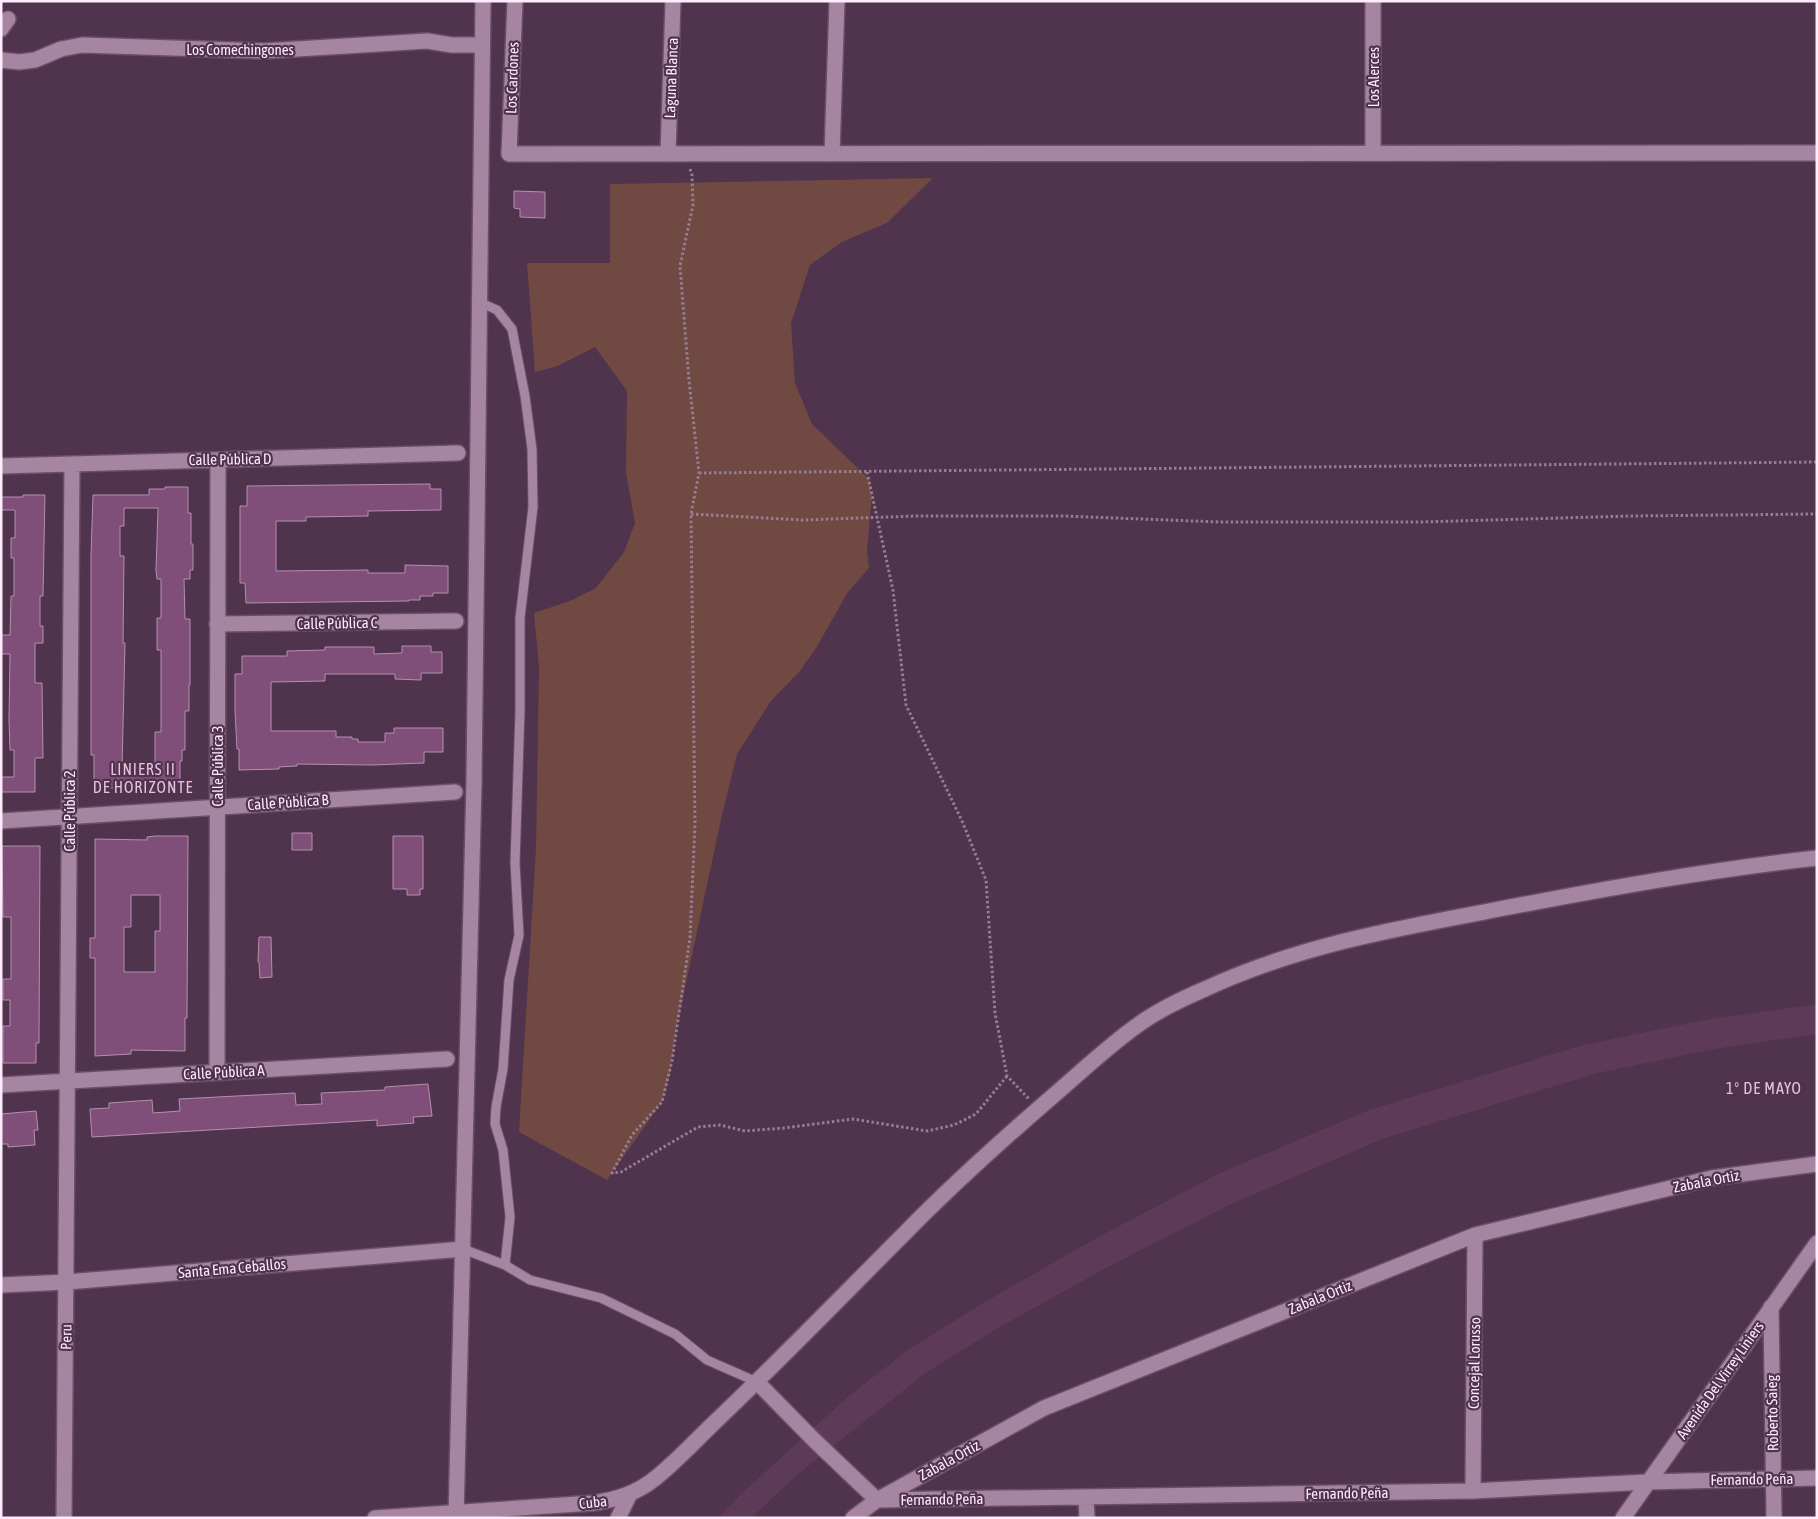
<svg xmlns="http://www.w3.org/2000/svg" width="1818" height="1519" viewBox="0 0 1818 1519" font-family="'Asap Condensed',sans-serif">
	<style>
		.built { fill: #5d3b58 }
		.green { fill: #6f4942 }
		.building { fill: #7f4e79; stroke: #b391ae; fill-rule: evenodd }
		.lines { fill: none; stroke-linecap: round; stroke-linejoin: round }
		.service-casing { stroke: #695066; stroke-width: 11 }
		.minor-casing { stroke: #695066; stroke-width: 18 }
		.tertiary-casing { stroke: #695066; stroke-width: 18 }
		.path { stroke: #967d92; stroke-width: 3; stroke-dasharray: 2.5 2.5; stroke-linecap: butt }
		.service { stroke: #a685a2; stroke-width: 9 }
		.minor { stroke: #a685a2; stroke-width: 15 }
		.tertiary { stroke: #a685a2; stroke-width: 15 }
		.labels { text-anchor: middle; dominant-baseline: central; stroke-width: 4.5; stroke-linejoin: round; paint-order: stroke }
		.street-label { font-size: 15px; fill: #feebfb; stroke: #50334c }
		.neighbourhood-label { font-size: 16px; letter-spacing: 1px; fill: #e6c2e0; stroke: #50334c }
	</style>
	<rect width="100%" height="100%" fill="#50334c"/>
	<!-- built -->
	<path class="built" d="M1817 1004V1034L1720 1048 1597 1073 1382 1139 1227 1206 1104 1269 998 1328 927 1372 798 1474 751 1518H718L742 1493 851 1394 911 1348 978 1306 1093 1240 1216 1175 1369 1110 1583 1045 1710 1019Z"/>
	<!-- green -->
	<path class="green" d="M933 178 887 223 842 242 810 265 791 323 795 383 812 424 869 479 872 496 867 550 869 568 848 592 816 648 800 671 771 701 737 754 722 815 677 1025 670 1074 662 1102 607 1180 519 1132 536 848 539 668 534 613 570 601 596 588 624 552 635 523 626 473 627 391 595 347 558 366 535 372 527 263H610V184Z"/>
	<!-- building -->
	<path class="building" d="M514 191 545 192V218L520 217V209L514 208Z
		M430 484V489H441V510L368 511V516L306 517V521H276V571L368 570V573H405V565L448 566V593H433V596H420V600H409V601L246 603 245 583H240V506H247V486Z
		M165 487H188V513H191V544H193V570H190V579H184L185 619H190V685H189V711H185V750H182V761H180V784L133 782V785H114V788H94V755H91V556L93 495H149V489H165ZM124 508H158L156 570 157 579H161V618H157V650H161V732H155V769H122L125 643H123L124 556H120V526H124Z
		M23 495H45L43 596H40V626H43V643H35V683H42L43 758H35V792H1V777H14V750H10L9 720 10 654H1V635H10L11 596H14V558H11V538H15V510H1V497H23Z
		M402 646H431V652H442V673H421V680L395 679V674H325V681L271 682V731H336V737H352V739H358V742H385V733H394V728H443V752H424V763L372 765 297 764V766L279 767V769L239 770V749H237L235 711V674H242V656H287V651L325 650V647H374V654L402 653Z
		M292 833H312V850H292Z
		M155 836H188L187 1018H185V1051L131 1050V1054L95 1056V958H90V938H95V839L147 840V837ZM131 895H160V931H155V972H124V927H131Z
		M393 836H423V889H420V895H407V889H393Z
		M2 846H40L39 1043H36V1063H3V1026H10V1000H3V979H11V917H3Z
		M259 937H271L272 977 260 978 259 962H258Z
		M428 1084 432 1116 413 1117 414 1123 377 1126V1120L92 1137 90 1109 109 1108V1103L152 1100 153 1113 180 1111 179 1099 295 1093 296 1105 322 1104 321 1093 385 1090V1087Z
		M36 1111 38 1130H34L35 1145 8 1147V1144H1V1114Z"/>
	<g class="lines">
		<defs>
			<path id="service" d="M479 302 497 310 512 329 525 396 532 449 533 507 520 618V711L515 863 519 935 509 980 503 1069 496 1107 495 1124 503 1150 510 1217 505 1265
				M463 1249 505 1265 530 1280 601 1298 675 1334 707 1360 757 1382"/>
			<path id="minor" d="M515 1 509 154 1817 153
				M1 29 8 19
				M1 60 19 62 35 60 61 49 82 45 264 51 427 41 452 45H482
				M1373 153V1
				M668 154 673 1
				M832 154 837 1
				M1 466 458 453
				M217 624 456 621
				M1 821 455 792
				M217 1072 218 460
				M1 1085 447 1059
				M1 1285 67 1282 463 1249
				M1771 1307 1774 1518
				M757 1382 814 1440 877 1500 1473 1491 1647 1482 1817 1478
				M1473 1491 1475 1235
				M1086 1497 1087 1518
				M64 1518 72 464
				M375 1518 593 1503C615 1500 635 1494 653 1480 674 1464 696 1440 716 1421 780 1360 842 1296 905 1233 952 1185 1002 1140 1053 1096 1082 1071 1110 1044 1142 1022 1161 1009 1184 998 1205 989 1295 947 1393 929 1489 911 1598 890 1707 870 1817 858
				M618 1518 630 1494
				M853 1518 877 1500 1044 1408 1475 1235 1712 1178 1817 1164
				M1623 1518 1817 1243"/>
			<path id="tertiary" d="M456 1518 474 782 483 1"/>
		</defs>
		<!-- service casing -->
		<use href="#service" class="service-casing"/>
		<!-- minor casing -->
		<use href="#minor" class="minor-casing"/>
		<!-- tertiary casing -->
		<use href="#tertiary" class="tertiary-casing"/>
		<!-- path -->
		<path class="path" d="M690 169 692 175 693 205 680 266 689 380 699 473 691 514 695 824 690 938 672 1061 662 1102 632 1135 612 1173 621 1172 698 1127 720 1125 745 1131 784 1128 853 1119 927 1131 954 1125 976 1114 1007 1076
			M867 472 893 590 906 705 962 821 986 880 995 1013 1007 1076 1029 1099
			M699 473 1817 462
			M691 514 803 520 916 516H1063L1220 522H1420L1631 516 1817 514"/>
		<!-- service -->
		<use href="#service" class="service"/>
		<!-- minor -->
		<use href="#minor" class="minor"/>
		<!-- tertiary -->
		<use href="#tertiary" class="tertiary"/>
	</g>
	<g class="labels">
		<!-- street labels -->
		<g class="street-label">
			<text x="240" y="49">Los Comechingones</text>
			<text transform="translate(1373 77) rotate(-90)">Los Alerces</text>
			<text transform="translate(512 78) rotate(-88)">Los Cardones</text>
			<text transform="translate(671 78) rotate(-88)">Laguna Blanca</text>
			<text transform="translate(230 459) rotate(-1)">Calle Pública D</text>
			<text transform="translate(337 623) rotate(-1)">Calle Pública C</text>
			<text transform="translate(217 766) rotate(-90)">Calle Pública 3</text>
			<text transform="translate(288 802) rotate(-4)">Calle Pública B</text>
			<text transform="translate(69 811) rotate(-90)">Calle Pública 2</text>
			<text transform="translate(224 1072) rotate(-3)">Calle Pública A</text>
			<text transform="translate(1706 1181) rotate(-11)">Zabala Ortiz</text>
			<text transform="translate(232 1268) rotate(-5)">Santa Ema Ceballos</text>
			<text transform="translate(1320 1297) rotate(-22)">Zabala Ortiz</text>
			<text transform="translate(66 1337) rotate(-89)">Peru</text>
			<text transform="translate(1474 1363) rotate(-89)">Concejal Lorusso</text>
			<text transform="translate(1720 1380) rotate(-55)">Avenida Del Virrey Liniers</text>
			<text transform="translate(1772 1413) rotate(-91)">Roberto Saieg</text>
			<text transform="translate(949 1460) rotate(-29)">Zabala Ortiz</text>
			<text transform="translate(1752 1479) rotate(-1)">Fernando Peña</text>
			<text transform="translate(1347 1493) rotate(-1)">Fernando Peña</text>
			<text transform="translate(942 1499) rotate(-1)">Fernando Peña</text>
			<text transform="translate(593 1502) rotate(-6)">Cuba</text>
		</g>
		<!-- neighbourhood labels -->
		<g class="neighbourhood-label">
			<text x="143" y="769">LINIERS II<tspan x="143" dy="18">DE HORIZONTE</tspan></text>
			<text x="1764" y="1088">1° DE MAYO</text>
		</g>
	</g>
	<!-- border -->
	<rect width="1818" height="1519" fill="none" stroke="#feebfb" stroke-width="5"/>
</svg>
